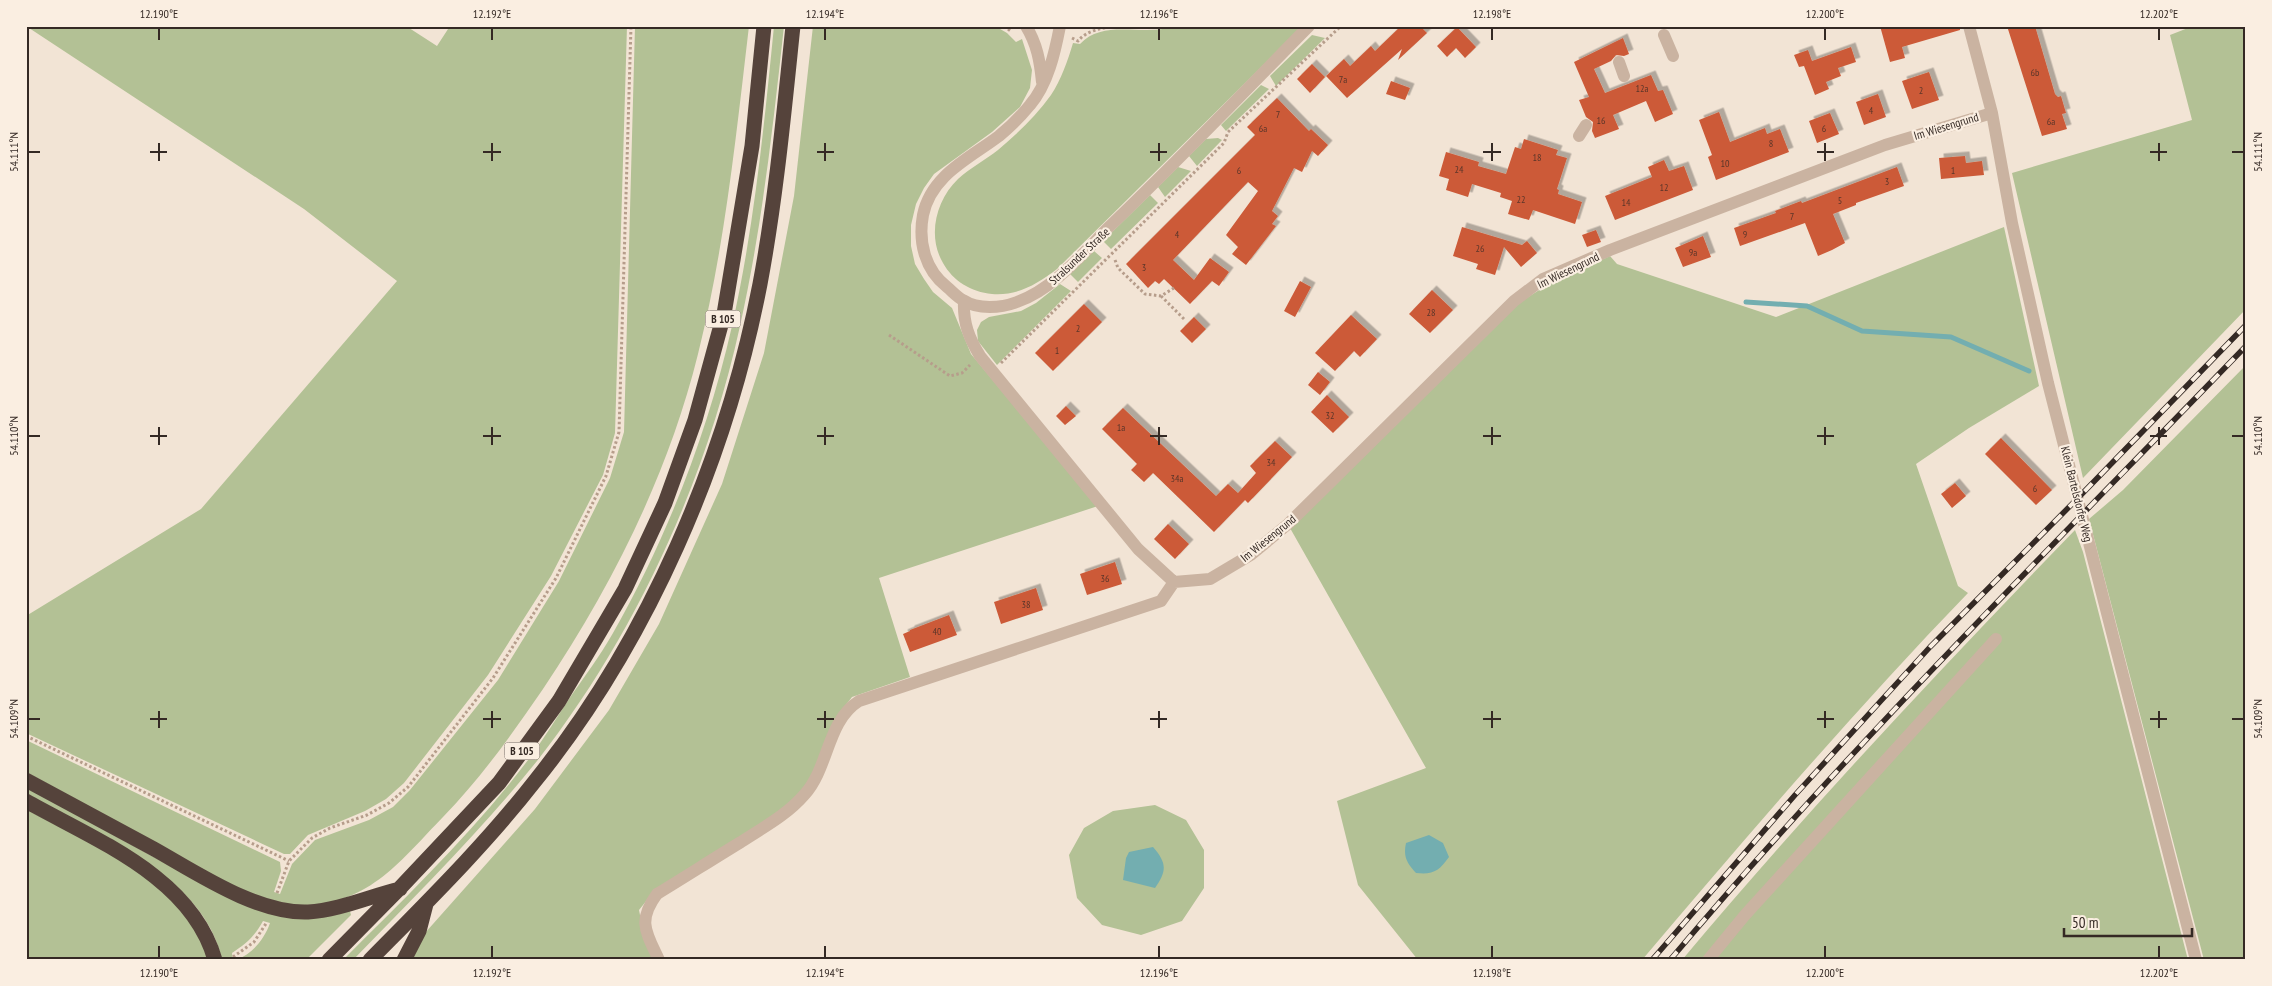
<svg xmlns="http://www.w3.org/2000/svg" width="2272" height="986" viewBox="0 0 2272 986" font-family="'PT Sans Narrow',sans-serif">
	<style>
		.green { fill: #b3c195 }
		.water { fill: #73aeb0 }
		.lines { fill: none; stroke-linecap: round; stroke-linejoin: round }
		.stream { stroke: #73aeb0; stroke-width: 5 }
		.building { fill: #cc5a38; filter: url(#shadow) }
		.path { stroke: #b69d8b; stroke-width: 3; stroke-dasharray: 2.5 2.5; stroke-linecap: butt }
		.minor { stroke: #cab3a1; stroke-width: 12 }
		.highway { stroke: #55433b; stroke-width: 15 }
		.rail-casing { stroke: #342924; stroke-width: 5.5 }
		.rail { stroke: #faeee1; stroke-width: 4; stroke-dasharray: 11; stroke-linecap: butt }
		.ticks { fill: none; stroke: #342924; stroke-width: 2 }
		.labels { text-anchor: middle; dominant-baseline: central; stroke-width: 4.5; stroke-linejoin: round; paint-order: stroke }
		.number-label { font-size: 10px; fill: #5a3529 }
		.shield { fill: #faeee1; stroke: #6f645d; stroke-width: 1 }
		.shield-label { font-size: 11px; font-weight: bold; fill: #342924 }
		.street-label { font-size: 12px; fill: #342924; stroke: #faeee1 }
		.neatline { fill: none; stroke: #342924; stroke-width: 2 }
		.ticks-label { font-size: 12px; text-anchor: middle; fill: #342924 }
	</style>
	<defs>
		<filter id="shadow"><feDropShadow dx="4.5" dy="-4.5" stdDeviation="0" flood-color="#0004"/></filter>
	</defs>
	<rect width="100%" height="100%" fill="#f2e4d5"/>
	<!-- green -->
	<path class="green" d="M26 26H406L437 46 450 26H627L615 433 603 475 551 576 488 675 404 783 386 799 365 811 308 835 290 854H284L26 733V616L201 509 397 281 304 209Z
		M635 26H749C736 136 725 246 698 354 668 475 612 586 543 689 512 734 481 778 443 817 402 859 370 904 305 905 255 905 200 867 157 843 113 820 70 796 26 772V740L280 862 281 871 274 892 280 894 292 864 315 840 369 820 393 807 410 790 498 680 559 581 610 478 624 432Z
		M774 26H784C773 127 762 227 740 326 706 481 635 636 537 761 480 832 416 895 353 960H343C409 894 478 828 534 752 546 735 557 717 569 699 584 677 600 656 613 633 667 538 708 432 732 326 754 228 764 127 774 26Z
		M813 26H995L1007 33 1016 42 1022 39 1032 70 1030 88 1020 107 992 132 934 174 924 188 916 204 911 225V246L915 264 924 279 933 292 952 308 971 354 1098 506 879 578 910 677 852 697 838 715 814 773 800 793 782 811 655 890 639 910 645 940 654 960H412L425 933 535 809 609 710 659 624 722 484 764 353 794 196Z
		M1183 26H1303L1057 269C1037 284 1018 296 992 294 971 292 953 281 943 263 927 236 936 200 958 179 970 168 985 160 998 150 1017 134 1036 116 1051 95 1061 80 1068 60 1073 43L1080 44C1097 25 1124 30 1147 30 1159 30 1171 28 1183 26Z
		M2187 26H2246V309L2083 478 2012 173 2192 120 2170 35 2188 28Z
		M1312 35 1325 38 1276 86 1270 76Z
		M1261 85 1269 89 1226 131 1221 125Z
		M1218 138 1222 140 1197 166 1189 156 1206 139Z
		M1178 167 1191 171 1165 197 1158 187Z
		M1150 195 1158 203 1111 249 1103 241Z
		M2004 227 2039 386 1969 428 1916 464 1958 586 1968 593C1854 711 1748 835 1642 960H1418L1358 885 1337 801 1426 768 1290 528 1516 305 1547 285 1610 256 1617 264 1776 317Z
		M1094 251 1102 258 1078 282 1070 274Z
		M1060 284 1071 291 997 365 978 341 977 330 981 322 989 317 1021 311 1036 303Z
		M2246 365V960H2204L2089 519 2123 490Z
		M2075 530 2083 552 2188 960H1682C1807 811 1940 669 2075 530Z
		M26 787 225 896 350 911 351 915 306 960H236C252 954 264 940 270 923L263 921C255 936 246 944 232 953L233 960H222C205 876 94 832 26 795Z
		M1155 805 1186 820 1204 850V888L1182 921 1141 935 1102 925 1077 898 1069 855 1084 828 1113 811Z
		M26 809C86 842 159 871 197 931 202 940 205 950 208 960H26Z"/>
	<!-- water -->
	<path class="water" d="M1429 835 1443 843 1449 857C1439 871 1433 875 1416 873 1407 863 1403 857 1406 843Z
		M1153 847C1167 863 1167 871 1155 888L1123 880 1126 858 1129 852Z"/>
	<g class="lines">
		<!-- stream -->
		<path class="stream" d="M1746 302 1807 306 1862 331 1951 337 2029 371"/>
	</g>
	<!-- building -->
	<path class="building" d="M1401 26H1427L1423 29 1427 33 1398 60 1402 49 1347 98 1326 76 1344 59 1350 66 1371 46 1375 51Z
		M1880 26H1960V30L1902 47 1905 58 1890 62Z
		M2007 26H2035L2055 94 2058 97 2061 96 2066 113 2062 114 2067 129 2042 136Z
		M1457 27 1476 47 1465 58 1456 48 1447 57 1437 46Z
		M1623 38 1629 54 1624 56 1616 55 1611 61 1594 69 1605 93 1651 75 1658 91 1663 90 1673 114 1655 122 1646 101 1613 115 1619 129 1595 138 1592 131 1593 122 1586 117 1579 100 1589 97 1574 62Z
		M1851 47 1856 62 1838 68 1841 76 1826 82 1829 89 1815 95 1804 66 1799 67 1794 55 1808 50 1812 61Z
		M1312 64 1325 77 1310 93 1297 79Z
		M1929 72 1939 100 1912 109 1902 81Z
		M1391 81 1410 88 1405 100 1386 94Z
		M1878 94 1886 117 1864 125 1856 102Z
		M1277 98 1309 131 1311 129 1328 145 1318 156 1312 151 1302 172 1294 168 1272 211 1278 216 1272 224 1276 226 1246 265 1232 254 1238 247 1226 235 1258 191 1248 182 1173 260 1194 280 1210 258 1229 272 1219 286 1212 281 1190 304 1164 279 1159 284 1155 281 1148 288 1126 264 1255 135 1247 127Z
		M1719 112 1730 142 1765 128 1767 134 1780 129 1789 152 1716 180 1708 157 1712 155 1699 120Z
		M1830 113 1839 134 1817 143 1809 121Z
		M1524 139 1558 150 1556 155 1567 158 1557 189 1559 190 1558 194 1582 202 1575 224 1533 210 1529 220 1508 214 1512 201 1500 197 1501 193 1472 184 1468 197 1446 190 1449 179 1439 176 1446 152 1479 162 1478 166 1506 174 1515 147 1521 149Z
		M1965 156 1966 163 1982 161 1984 175 1941 179 1939 158Z
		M1664 160 1669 171 1684 166 1693 190 1615 220 1605 196 1652 177 1648 167Z
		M1897 167 1904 186 1856 203V205L1833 214 1845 243 1832 250 1818 256 1805 223 1740 246 1734 228 1776 213 1775 211 1801 201 1802 203Z
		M1462 227 1522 245 1527 241 1537 253 1521 267 1504 247 1495 275 1476 269 1478 264 1453 256Z
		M1596 230 1601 242 1587 247 1582 235Z
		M1703 236 1711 257 1683 267 1675 248Z
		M1300 281 1311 287 1295 317 1284 311Z
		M1432 290 1453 310 1430 333 1409 314Z
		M1084 304 1102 322 1053 371 1035 353Z
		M1351 315 1377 339 1360 357 1354 351 1335 371 1315 353Z
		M1194 317 1206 329 1192 343 1180 331Z
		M1318 372 1330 382 1320 395 1308 385Z
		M1327 395 1349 417 1333 433 1311 412Z
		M1066 406 1076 416 1065 425 1056 416Z
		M1123 408 1216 496 1228 484 1238 493 1256 473 1250 466 1275 441 1292 457 1248 503 1245 500 1214 532 1153 473 1144 482 1131 470 1137 464 1102 429Z
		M2001 438 2052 490 2036 505 1985 454Z
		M1955 483 1966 496 1952 508 1941 494Z
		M1168 524 1189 544 1175 559 1154 539Z
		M1115 562 1122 584 1087 595 1080 574Z
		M1036 588 1043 610 1001 624 994 602Z
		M949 615 957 635 910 652 903 634 910 631V630Z"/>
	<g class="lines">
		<!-- path -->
		<path class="path" d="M1004 26 1012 32
			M1072 38 1078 41C1095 20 1141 28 1167 26
			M1115 260 1118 268 1145 294 1161 296 1174 288
			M1161 296 1185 320
			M889 335 950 376 962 373 970 365
			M1001 363 1224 143 1228 132 1341 26
			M26 736 289 861
			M277 893 289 861 312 838 330 828 367 815 389 803 408 787 493 678 556 578 606 476 619 432 631 26
			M233 957 254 942 267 922"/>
		<!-- minor -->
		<path class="minor" d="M1026 26C1037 44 1040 61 1042 82
			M1060 26C1055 52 1048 84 1030 105 1021 116 1010 127 999 136 970 158 931 175 923 215 918 242 925 270 947 287 952 291 957 297 963 300 978 310 1001 308 1017 302 1054 289 1083 253 1110 226 1178 161 1243 93 1309 26
			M1969 26 1992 113 2012 223 2048 383 2196 960
			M1664 35 1673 56
			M1619 62 1624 76
			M1579 136 1586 125
			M964 301C963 323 969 338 980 356L1138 549 1174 582
			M659 960C646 932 637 921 657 894 685 877 713 859 741 842 764 827 787 815 805 794 829 767 827 721 859 701L1161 601 1174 582 1210 579 1252 554 1288 524 1514 301 1543 279 1610 250 1885 145 1992 113
			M1708 960 1745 915 1996 639"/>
		<!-- highway -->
		<path class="highway" d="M26 780C69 803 111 826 154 849 197 873 257 914 308 912 340 910 370 896 400 889
			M26 801C95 840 192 877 215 960
			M329 960 400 888 499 783 559 701 625 589 665 503 695 420 724 314 752 146 764 26
			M370 960C427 902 485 845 535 781 648 641 726 460 760 284 776 199 784 112 793 26
			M404 960 419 931 426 904"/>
		<defs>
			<path id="rail" d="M1652 960 1795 795 1930 647 2078 498 2246 325
				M1670 960C1851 745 2051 548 2246 346"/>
		</defs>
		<!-- rail casing -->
		<use href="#rail" class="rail-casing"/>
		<!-- rail -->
		<use href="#rail" class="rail"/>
	</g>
	<!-- ticks -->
	<path class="ticks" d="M159 28V40M492 28V40M825 28V40M1159 28V40M1492 28V40M1825 28V40M2159 28V40M159 143V161M492 143V161M825 143V161M1159 143V161M1492 143V161M1825 143V161M2159 143V161M28 152H40M150 152H167M483 152H501M817 152H834M1150 152H1167M1483 152H1501M1817 152H1834M2150 152H2167M2232 152H2244M159 427V445M492 427V445M825 427V445M1159 427V445M1492 427V445M1825 427V445M2159 427V445M28 436H40M150 436H167M483 436H501M817 436H834M1150 436H1167M1483 436H1501M1817 436H1834M2150 436H2167M2232 436H2244M159 711V728M492 711V728M825 711V728M1159 711V728M1492 711V728M1825 711V728M2159 711V728M28 719H40M150 719H167M483 719H501M817 719H834M1150 719H1167M1483 719H1501M1817 719H1834M2150 719H2167M2232 719H2244M159 946V958M492 946V958M825 946V958M1159 946V958M1492 946V958M1825 946V958M2159 946V958"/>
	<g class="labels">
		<!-- number labels -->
		<g class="number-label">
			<text x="2035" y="72">6b</text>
			<text x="1343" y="79">7a</text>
			<text x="1642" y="88">12a</text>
			<text x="1921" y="90">2</text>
			<text x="1871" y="110">4</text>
			<text x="1278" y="114">7</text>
			<text x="1601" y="120">16</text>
			<text x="2051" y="121">6a</text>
			<text x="1263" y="128">6a</text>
			<text x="1824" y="128">6</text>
			<text x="1771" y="143">8</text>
			<text x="1537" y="157">18</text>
			<text x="1725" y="163">10</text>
			<text x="1459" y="169">24</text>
			<text x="1239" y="170">6</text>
			<text x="1953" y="170">1</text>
			<text x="1887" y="181">3</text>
			<text x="1664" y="187">12</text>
			<text x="1521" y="199">22</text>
			<text x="1840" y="200">5</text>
			<text x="1626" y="202">14</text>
			<text x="1792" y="216">7</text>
			<text x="1177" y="234">4</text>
			<text x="1745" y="234">9</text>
			<text x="1480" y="248">26</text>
			<text x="1693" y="252">9a</text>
			<text x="1144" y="267">3</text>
			<text x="1431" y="312">28</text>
			<text x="1078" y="328">2</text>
			<text x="1057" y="350">1</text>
			<text x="1330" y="415">32</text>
			<text x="1121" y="427">1a</text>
			<text x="1271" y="462">34</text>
			<text x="1177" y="478">34a</text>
			<text x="2035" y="488">6</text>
			<text x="1105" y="578">36</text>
			<text x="1026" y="604">38</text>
			<text x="937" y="631">40</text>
		</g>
		<!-- shield labels -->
		<g class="shield">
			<rect x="705.5" y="310.5" width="35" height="17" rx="4"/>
			<rect x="504.5" y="742.5" width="35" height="17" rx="4"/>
		</g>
		<g class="shield-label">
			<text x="723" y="319">B 105</text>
			<text x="522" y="751">B 105</text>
		</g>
		<!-- street labels -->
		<g class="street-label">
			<text transform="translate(1946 126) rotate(-17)">Im Wiesengrund</text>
			<text transform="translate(1079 256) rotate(-43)">Stralsunder Straße</text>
			<text transform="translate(1568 270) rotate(-26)">Im Wiesengrund</text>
			<text transform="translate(2077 494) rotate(76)">Klein Bartelsdorfer Weg</text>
			<text transform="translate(1268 538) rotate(-39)">Im Wiesengrund</text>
		</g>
	</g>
	<!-- border -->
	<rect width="2272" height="986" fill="none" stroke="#faeee1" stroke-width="55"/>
	<!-- scale -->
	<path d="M2064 928v8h128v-8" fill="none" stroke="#342924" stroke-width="2.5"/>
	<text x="2072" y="928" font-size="15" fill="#342924" stroke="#faeee1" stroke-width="4" paint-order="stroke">50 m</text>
	<rect x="28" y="28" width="2216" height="930" class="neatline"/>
	<g class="ticks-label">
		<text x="159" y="18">12.190°E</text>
		<text x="492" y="18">12.192°E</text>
		<text x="825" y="18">12.194°E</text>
		<text x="1159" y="18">12.196°E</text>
		<text x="1492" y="18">12.198°E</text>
		<text x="1825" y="18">12.200°E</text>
		<text x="2159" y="18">12.202°E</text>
		<text transform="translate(14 152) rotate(-90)" y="4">54.111°N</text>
		<text transform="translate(2258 152) rotate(-90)" y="4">54.111°N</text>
		<text transform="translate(14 436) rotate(-90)" y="4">54.110°N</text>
		<text transform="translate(2258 436) rotate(-90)" y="4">54.110°N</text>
		<text transform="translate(14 719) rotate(-90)" y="4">54.109°N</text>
		<text transform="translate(2258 719) rotate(-90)" y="4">54.109°N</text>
		<text x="159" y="977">12.190°E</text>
		<text x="492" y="977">12.192°E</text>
		<text x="825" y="977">12.194°E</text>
		<text x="1159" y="977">12.196°E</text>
		<text x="1492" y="977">12.198°E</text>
		<text x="1825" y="977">12.200°E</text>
		<text x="2159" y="977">12.202°E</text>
	</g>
</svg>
